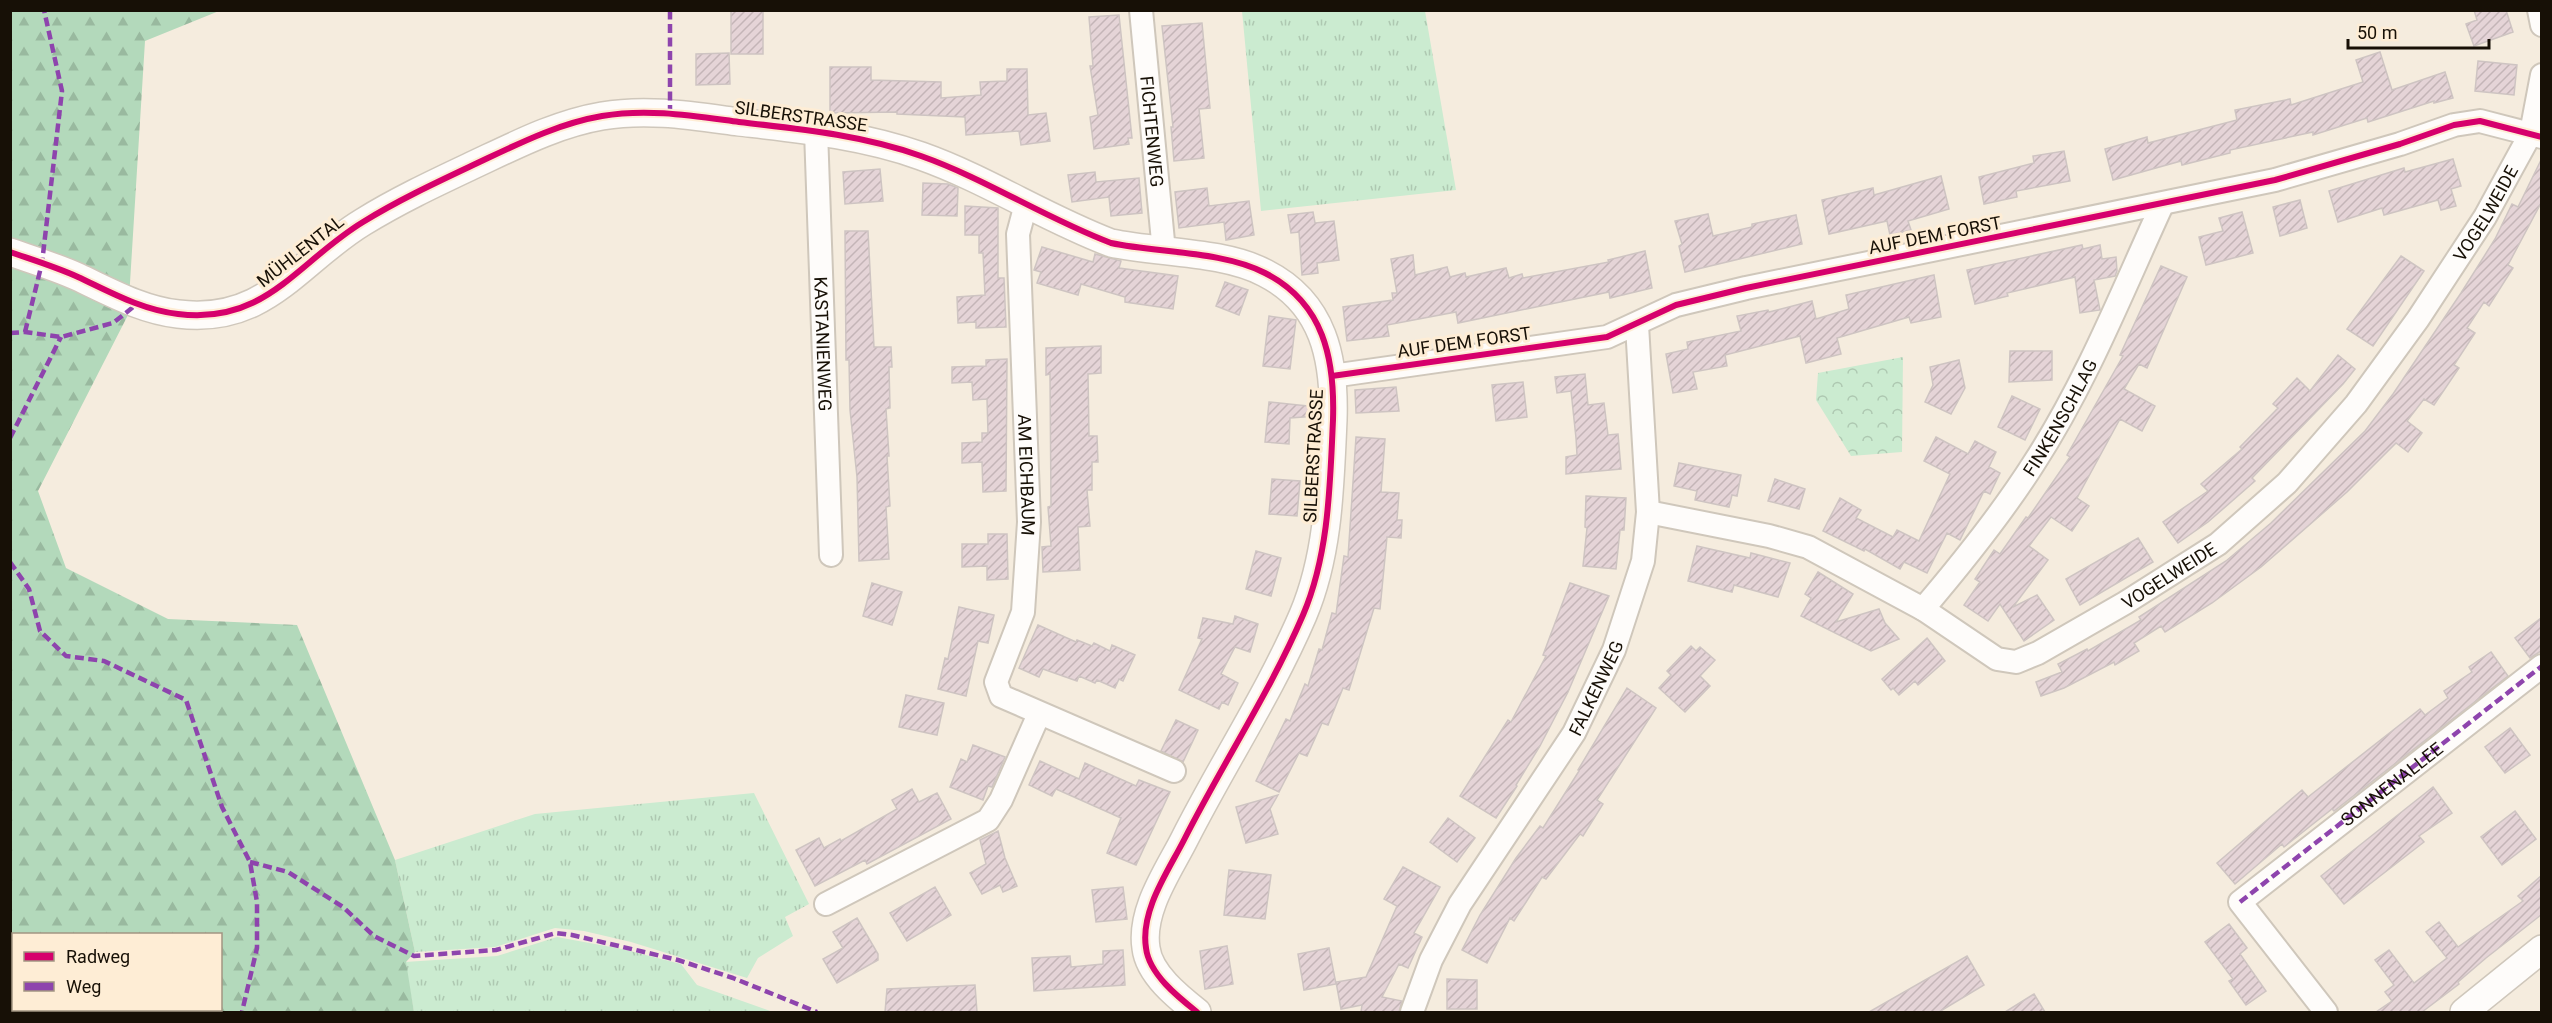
<svg xmlns="http://www.w3.org/2000/svg" width="2552" height="1023" viewBox="0 0 2552 1023" font-family="Roboto,sans-serif">
	<style>
		.grass { fill: url(#grass-tufts) }
		.forest { fill: url(#forest-firs); fill-rule: evenodd }
		.park { fill: url(#park-crowns) }
		.building { fill: url(#building-hatch); stroke: #cec4c2; stroke-width: 1.5 }
		.lines { fill: none; stroke-linecap: round; stroke-linejoin: round }
		.minor-casing { stroke: #cfc7bb; stroke-width: 26 }
		.tertiary-casing { stroke: #cfc7bb; stroke-width: 30 }
		.minor { stroke: #fefcfa; stroke-width: 22 }
		.tertiary { stroke: #fefcfa; stroke-width: 27 }
		.quiet { stroke: #8e44ad; stroke-width: 4.5; stroke-dasharray: 9 4.5; stroke-linecap: butt }
		.cycleway-casing { stroke: #feedd5; stroke-width: 10 }
		.cycleway { stroke: #d6006c; stroke-width: 6 }
		.labels { text-anchor: middle; dominant-baseline: central; stroke-width: 6; stroke-linejoin: round; paint-order: stroke }
		.street-label { font-size: 18px; fill: #171006; stroke: #feedd5 }
	</style>
	<defs>
		<pattern id="grass-tufts" width="24" height="20" patternUnits="userSpaceOnUse" patternTransform="scale(1.5)"><rect width="24" height="20" fill="#cbebd0"/><path d="M3 7l-1-3M5 7V3M7 7l1-3M15 17l-1-3M17 17v-4M19 17l1-3" fill="none" stroke="#aec8b1"/></pattern>
		<pattern id="forest-firs" width="22" height="20" patternUnits="userSpaceOnUse" patternTransform="scale(1.5)"><rect width="22" height="20" fill="#b3d9bb"/><path d="M5 1l3.5 6h-7zM16 11l3.5 6h-7z" fill="#99b99f"/></pattern>
		<pattern id="park-crowns" width="20" height="18" patternUnits="userSpaceOnUse" patternTransform="scale(1.5)"><rect width="20" height="18" fill="#cbebd0"/><path d="M2 6a3 3 0 1 1 6 0M12 15a3 3 0 1 1 6 0" fill="none" stroke="#aec8b1"/></pattern>
		<pattern id="building-hatch" width="6" height="6" patternUnits="userSpaceOnUse" patternTransform="scale(1.5)"><rect width="6" height="6" fill="#e5d4d7"/><path d="M-1 1l2-2M0 6l6-6M5 7l2-2" fill="none" stroke="#c4b5b7"/></pattern>
	</defs>
	<rect width="100%" height="100%" fill="#f5ecde"/>
	<!-- grass -->
	<path class="grass" d="M1242 11H1425L1456 190 1261 211Z
		M754 793 809 904 785 917 793 936 758 958 747 978 631 942 584 931 555 928 495 947 415 952 395 860 535 814Z
		M557 937 622 949 681 964 697 985 773 1012H414L405 962 497 956Z"/>
	<!-- forest -->
	<path class="forest" d="M10 11H219L145 41 128 315 38 491 66 568 168 619 297 625 395 860 415 952 406 962 414 1012H11ZM14 934H220V1010H14Z"/>
	<!-- park -->
	<path class="park" d="M1903 357 1902 452 1851 456 1816 400 1818 373Z"/>
	<!-- building -->
	<path class="building" d="M731 10H763V54H731Z
		M2474 10H2506L2513 32 2474 46 2466 24 2477 20Z
		M1119 15 1132 138H1128L1129 144 1094 149 1090 117 1098 115 1090 66H1093L1089 17Z
		M1202 23 1210 108 1199 109 1204 158 1174 161 1171 127H1173L1162 26Z
		M2380 52 2392 90 2445 72 2453 98 2434 103V101L2368 122 2367 118 2313 135V132L2230 150V153L2182 165 2181 161 2113 180 2105 149 2147 137 2148 143 2237 120 2235 110 2290 99 2291 105 2363 82 2356 60Z
		M729 53 730 84 696 85V54Z
		M2478 61 2517 65 2514 95 2475 91Z
		M830 67H871V80L941 82V98L981 95 980 82 1007 81V69H1027L1028 115 1046 113 1050 141 1021 145 1019 131 966 135 965 117 897 114V112L830 113Z
		M2064 151 2070 181 2016 191 2017 197 1984 204 1979 177 2034 163 2033 156Z
		M2453 159 2461 186 2451 189 2456 206 2441 210 2438 200 2384 215 2382 208 2338 222 2329 191 2404 168 2405 172Z
		M2541 160V203L2508 265 2513 268 2489 306 2484 302 2467 328 2475 333 2454 365 2459 368 2434 405 2424 399 2407 421 2422 433 2408 452 2396 443 2347 492 2261 567 2212 603 2165 632 2161 626 2134 643 2139 651 2115 665 2114 662 2064 688 2041 696 2036 682 2062 672 2058 664 2087 649 2088 651 2141 620 2139 617 2226 561 2271 523 2365 431 2393 394 2461 293 2495 239 2512 204 2518 207Z
		M880 169 883 201 845 204 843 172Z
		M1095 172 1096 182 1139 178 1142 213 1111 216 1109 197 1072 202 1068 175Z
		M1941 176 1949 209 1908 221 1911 230 1890 235 1887 221 1829 234 1822 200 1873 188 1874 195Z
		M923 183 948 184 958 188 957 216 922 215Z
		M1207 188 1209 206 1249 201 1254 235 1226 240 1224 222 1179 228 1175 192Z
		M2300 200 2307 228 2280 236 2273 207Z
		M965 206 998 208V278H1004L1006 327 976 328V322L958 323 957 297 985 295 983 253H979V235H965Z
		M1313 212 1315 223 1334 221 1339 260 1317 263 1318 273 1302 275 1299 232 1291 233 1288 215Z
		M2242 212 2253 253 2206 265 2199 237 2223 231 2219 218Z
		M1708 214 1713 236 1752 227V224L1796 215 1802 244 1685 272 1679 246 1682 244 1675 221Z
		M845 231H868L874 347H891L892 367H889L890 408 886 409 889 456H887L890 506 886 507 889 559 859 561 857 477 850 410 849 360H846Z
		M2082 245 2083 249 2100 245 2102 259 2116 257 2117 271 2115 276 2094 280 2100 310 2080 313 2075 277 2007 293 2008 296 1975 304 1967 270Z
		M1042 247 1093 262 1095 254 1121 261 1119 268 1178 276 1173 309 1125 302V297L1081 284 1078 295 1037 283 1041 272 1034 270Z
		M1645 251 1652 288 1610 298 1609 292 1458 323 1456 312 1387 325 1389 336 1347 341 1343 307 1393 300 1392 293H1397L1391 259 1413 255 1415 275 1447 267 1450 277 1465 273 1466 277 1506 268 1509 278 1522 274 1523 278 1609 262 1608 260Z
		M2401 256 2424 271 2373 346 2347 329Z
		M2161 266 2187 277 2147 368 2139 364 2124 389 2155 406 2142 431 2120 419 2077 498 2089 506 2072 531 2051 517 2029 546 2048 560 2013 607 2037 595 2054 620 2024 641 2000 604 1988 621 1964 605 1980 582 1975 579 1994 550 2000 554 2026 517 2028 518 2070 457 2067 455 2123 356 2120 355Z
		M1934 275 1941 317 1911 323 1909 317 1837 338 1841 354 1806 363 1800 336 1725 355 1727 366 1693 372 1697 389 1673 393 1666 354 1688 349 1687 342 1741 331 1737 316 1768 310 1769 312 1812 301 1816 319 1849 309 1846 295Z
		M1225 282 1248 290 1239 315 1216 306Z
		M1269 316 1296 320 1290 369 1263 366Z
		M1101 346V373L1088 374 1089 436H1097L1098 462H1092V490H1087L1090 526 1078 527 1080 570 1043 572 1042 547 1051 546 1048 507 1051 506 1050 374 1046 375V348Z
		M2010 351H2052V380L2009 382Z
		M2338 355 2355 369 2343 384 2252 478 2255 481 2208 522 2178 543 2163 522 2208 491 2201 484 2242 449 2240 447 2278 408 2273 404 2297 378 2310 391Z
		M1007 359 1006 491 983 492 982 462 962 463V443L982 442V433H988L987 399 973 400 972 382 952 383V367L986 366V360Z
		M1959 360 1965 388 1951 414 1925 402 1933 385 1930 367Z
		M1585 374 1588 405 1604 403 1608 435 1618 434 1621 469 1566 474V457L1577 455 1576 438 1571 391 1557 393 1555 377Z
		M1523 382 1527 417 1496 421 1492 385Z
		M1396 387 1399 411 1356 413 1355 390Z
		M2012 396 2040 409 2025 440 1998 427Z
		M1269 402 1317 407V416L1290 418 1289 444 1265 442Z
		M1356 437 1385 439 1381 492 1399 493 1397 520H1402L1401 538 1387 537 1380 609 1374 608 1349 690 1343 688 1328 725 1322 723 1307 756 1299 753 1279 792 1256 781 1286 719 1290 721 1305 684 1308 686 1319 649 1322 650 1332 613 1336 614 1344 556 1348 557Z
		M1936 437 1968 454 1975 441 1996 452 1989 467 2000 473 1990 494 1984 491 1960 540 1947 533 1927 573 1904 562 1900 569 1865 549 1864 551 1823 531 1840 498 1861 510 1856 518 1893 537 1897 530 1919 541 1950 474 1924 461Z
		M1679 463 1741 475 1737 496 1732 495 1729 507 1695 500 1697 491 1674 486Z
		M1272 479 1300 481 1297 516 1269 514Z
		M1775 479 1805 489 1799 509 1768 501Z
		M1586 496 1626 498 1624 530H1620L1616 569 1583 566 1587 528 1585 527Z
		M988 534H1007L1008 579 987 580V566L962 567V544H988Z
		M2138 538 2153 562 2080 605 2066 579Z
		M1697 546 1750 558 1751 553 1790 563 1778 597 1734 585 1732 592 1688 581Z
		M1256 551 1281 558 1271 596 1246 589Z
		M1818 572 1853 594 1836 622 1879 609 1885 623 1899 639 1871 651 1801 616 1811 598 1805 594Z
		M872 583 902 592 892 625 863 616Z
		M1570 583 1609 596 1568 692 1540 746 1516 785 1517 786 1496 818 1460 796 1508 720 1511 722 1546 656 1543 655Z
		M959 607 994 615 988 643 978 641 966 696 938 689 945 658 948 659Z
		M1235 616 1258 624 1250 652 1235 647 1221 674 1238 683 1228 705 1222 702 1219 709 1179 690 1202 639 1198 638 1203 618 1233 624Z
		M2541 618V651L2530 658 2515 638Z
		M1038 625 1076 642 1077 640 1092 646 1094 643 1110 651 1112 645 1135 655 1123 681 1119 679 1115 688 1097 680 1095 683 1079 676 1077 681 1043 669 1039 677 1019 668Z
		M1927 638 1945 661 1918 685 1915 681 1899 695 1893 688 1891 690 1882 679Z
		M1691 646 1696 651 1700 647 1715 660 1700 676 1710 686 1685 712 1659 688 1671 675 1667 671Z
		M2491 652 2508 676 2334 811 2332 809 2284 847 2282 844 2235 884 2217 863 2302 790 2308 797 2420 709 2425 715 2448 698 2444 691 2472 672 2469 667Z
		M1627 688 1656 708 1597 800 1603 804 1583 836 1580 834 1546 879 1542 877 1514 921 1510 918 1487 963 1462 950 1480 915 1516 858 1540 826 1543 828 1579 771 1578 770Z
		M906 695 944 703 937 735 899 727Z
		M1176 720 1198 730 1183 762 1161 751Z
		M2510 728 2530 755 2505 773 2485 747Z
		M973 745 1005 757 992 787 988 786 983 800 950 787 961 759 967 762Z
		M1040 761 1079 779 1085 763 1136 786 1139 780 1170 792 1136 865 1107 853 1121 818 1056 789 1052 796 1029 785Z
		M2433 787 2452 813 2419 836 2424 842 2344 904 2321 876Z
		M912 789 919 802 937 793 951 819 867 864 865 860 815 886 796 850 819 838 824 848 840 839 841 841 897 809 892 800Z
		M1278 795 1270 809 1278 834 1246 843 1236 807Z
		M2515 811 2536 839 2502 865 2481 837Z
		M1448 818 1475 838 1457 862 1430 842Z
		M998 831 1005 858 1017 886 1003 892 1000 885 982 894 970 873 986 864 980 840Z
		M1403 867 1440 887 1414 933 1422 937 1408 968 1399 964 1382 997 1402 1001 1399 1012H1361L1362 1005 1341 1009 1336 982 1366 977 1397 906 1384 899Z
		M1229 870 1271 875 1265 919 1224 915Z
		M2541 876V915L2486 958 2458 982 2459 984 2422 1012H2376L2392 1001 2385 992 2394 985 2375 960 2389 950 2414 983 2447 958 2426 932 2439 922 2458 947 2523 901 2518 896Z
		M935 887 951 915 907 941 890 913Z
		M1123 887 1127 919 1096 922 1092 890Z
		M857 918 878 954V960L837 983 823 959 843 948 833 932Z
		M2229 924 2247 948 2240 954 2266 991 2246 1005 2229 981 2233 979 2205 942Z
		M1227 946 1233 984 1205 989 1200 951Z
		M1329 948 1336 984 1304 990 1298 954Z
		M1123 950 1125 985 1034 991 1032 958 1070 956 1071 967 1103 964V951Z
		M1967 956 1984 985 1939 1012H1869Z
		M1447 979 1477 980V1009H1447Z
		M975 985 977 1012H885L887 989Z
		M2034 994 2045 1012H2005Z"/>
	<g class="lines">
		<defs>
			<g id="minor">
				<path id="s1" d="M1141 10 1164 252"/>
				<path d="M2539 10 2542 25"/>
				<path id="s2" d="M816 131 831 555"/>
				<path id="s3" d="M1026 204 1018 234 1029 522 1023 612 996 682 1001 696 1174 771"/>
				<path d="M1332 376 1607 337 1676 305 1746 288 2275 180 2400 144 2454 125 2480 121 2542 137"/>
				<path id="s4" d="M1648 512 1769 536 1808 547 1923 609 1997 659 2016 662 2038 653 2125 603 2218 544 2287 483 2356 404 2418 319 2485 217 2531 133 2542 75"/>
				<path id="s5" d="M1923 609C1963 562 2001 515 2034 463 2086 383 2122 292 2162 205"/>
				<path d="M826 904 988 820 1001 800 1039 714"/>
				<path id="s6" d="M1412 1012 1431 960 1460 904 1574 733 1614 650 1643 561 1648 512 1637 325"/>
				<path d="M2326 1012 2240 902 2542 666"/>
			</g>
			<path id="tertiary" d="M10 252C33 260 56 267 78 277 110 292 142 310 178 314 266 325 297 262 363 222 397 201 433 184 469 167 512 147 555 124 602 116 648 108 694 116 739 122 800 129 862 135 921 156 986 179 1045 218 1111 243 1158 253 1223 251 1265 273 1324 303 1335 359 1333 420 1330 485 1329 554 1303 615 1270 692 1223 763 1185 838 1169 870 1140 910 1146 948 1149 974 1178 997 1197 1012
				M2464 1012 2542 949"/>
		</defs>
		<!-- minor casing -->
		<use href="#minor" class="minor-casing"/>
		<!-- tertiary casing -->
		<use href="#tertiary" class="tertiary-casing"/>
		<!-- minor -->
		<use href="#minor" class="minor"/>
		<!-- tertiary -->
		<use href="#tertiary" class="tertiary"/>
		<!-- quiet -->
		<g class="quiet">
			<path d="M670 114V10"/>
			<path d="M25 332 42 263 62 91 44 10"/>
			<path d="M10 333 25 332 61 337 113 323 137 304"/>
			<path d="M10 438 61 337"/>
			<path d="M10 562 29 589 40 631 66 656 104 661 186 700 222 807 250 862 257 902V948L242 1012"/>
			<path d="M250 862 288 872 343 907 374 936 414 956 496 950 556 933 572 935 678 960 733 978 817 1012"/>
			<path id="s7" d="M2240 902 2542 666"/>
		</g>
		<defs>
			<path id="cycleway" d="M10 252C33 260 56 267 78 277 110 292 142 310 178 314 266 325 297 262 363 222 397 201 433 184 469 167 512 147 555 124 602 116 648 108 694 116 739 122 800 129 862 135 921 156 986 179 1045 218 1111 243 1158 253 1223 251 1265 273 1324 303 1335 359 1333 420 1330 485 1329 554 1303 615 1270 692 1223 763 1185 838 1169 870 1140 910 1146 948 1149 974 1178 997 1197 1012
				M1332 376 1607 337 1676 305 1746 288 2275 180 2400 144 2454 125 2480 121 2542 137"/>
		</defs>
		<!-- cycleway casing -->
		<use href="#cycleway" class="cycleway-casing"/>
		<!-- cycleway -->
		<use href="#cycleway" class="cycleway"/>
	</g>
	<g class="labels">
		<!-- street labels -->
		<g class="street-label">
			<text transform="translate(801 116) rotate(8)">SILBERSTRASSE</text>
			<text stroke="none"><textPath href="#s1" startOffset="122">FICHTENWEG</textPath></text>
			<text stroke="none"><textPath href="#s4" startOffset="1065">VOGELWEIDE</textPath></text>
			<text transform="translate(1935 235) rotate(-11)">AUF DEM FORST</text>
			<text transform="translate(300 251) rotate(-38)">MÜHLENTAL</text>
			<text transform="translate(1464 342) rotate(-8)">AUF DEM FORST</text>
			<text stroke="none"><textPath href="#s2" startOffset="213">KASTANIENWEG</textPath></text>
			<text stroke="none"><textPath href="#s5" startOffset="236">FINKENSCHLAG</textPath></text>
			<text transform="translate(1313 456) rotate(-87)">SILBERSTRASSE</text>
			<text stroke="none"><textPath href="#s3" startOffset="272">AM EICHBAUM</textPath></text>
			<text stroke="none"><textPath href="#s4" startOffset="579">VOGELWEIDE</textPath></text>
			<text stroke="none"><textPath href="#s6" startOffset="374">FALKENWEG</textPath></text>
			<text stroke="none"><textPath href="#s7" startOffset="192">SONNENALLEE</textPath></text>
		</g>
	</g>
	<!-- border -->
	<rect width="2552" height="1023" fill="none" stroke="#171006" stroke-width="24"/>
	<!-- legend -->
	<rect x="12" y="933" width="210" height="78" fill="#feedd5" stroke="#a29582" stroke-width="1.5"/>
	<rect x="24" y="952" width="30" height="9" fill="#d6006c" stroke="#a29582" stroke-width="1.5"/>
	<text x="66" y="963" font-size="18" fill="#171006">Radweg</text>
	<rect x="24" y="982" width="30" height="9" fill="#8e44ad" stroke="#a29582" stroke-width="1.5"/>
	<text x="66" y="993" font-size="18" fill="#171006">Weg</text>
	<!-- scale -->
	<path d="M2348 39v9h141v-9" fill="none" stroke="#171006" stroke-width="3"/>
	<text x="2357" y="39" font-size="18" fill="#171006" stroke="#feedd5" stroke-width="4.5" paint-order="stroke">50 m</text>
</svg>
